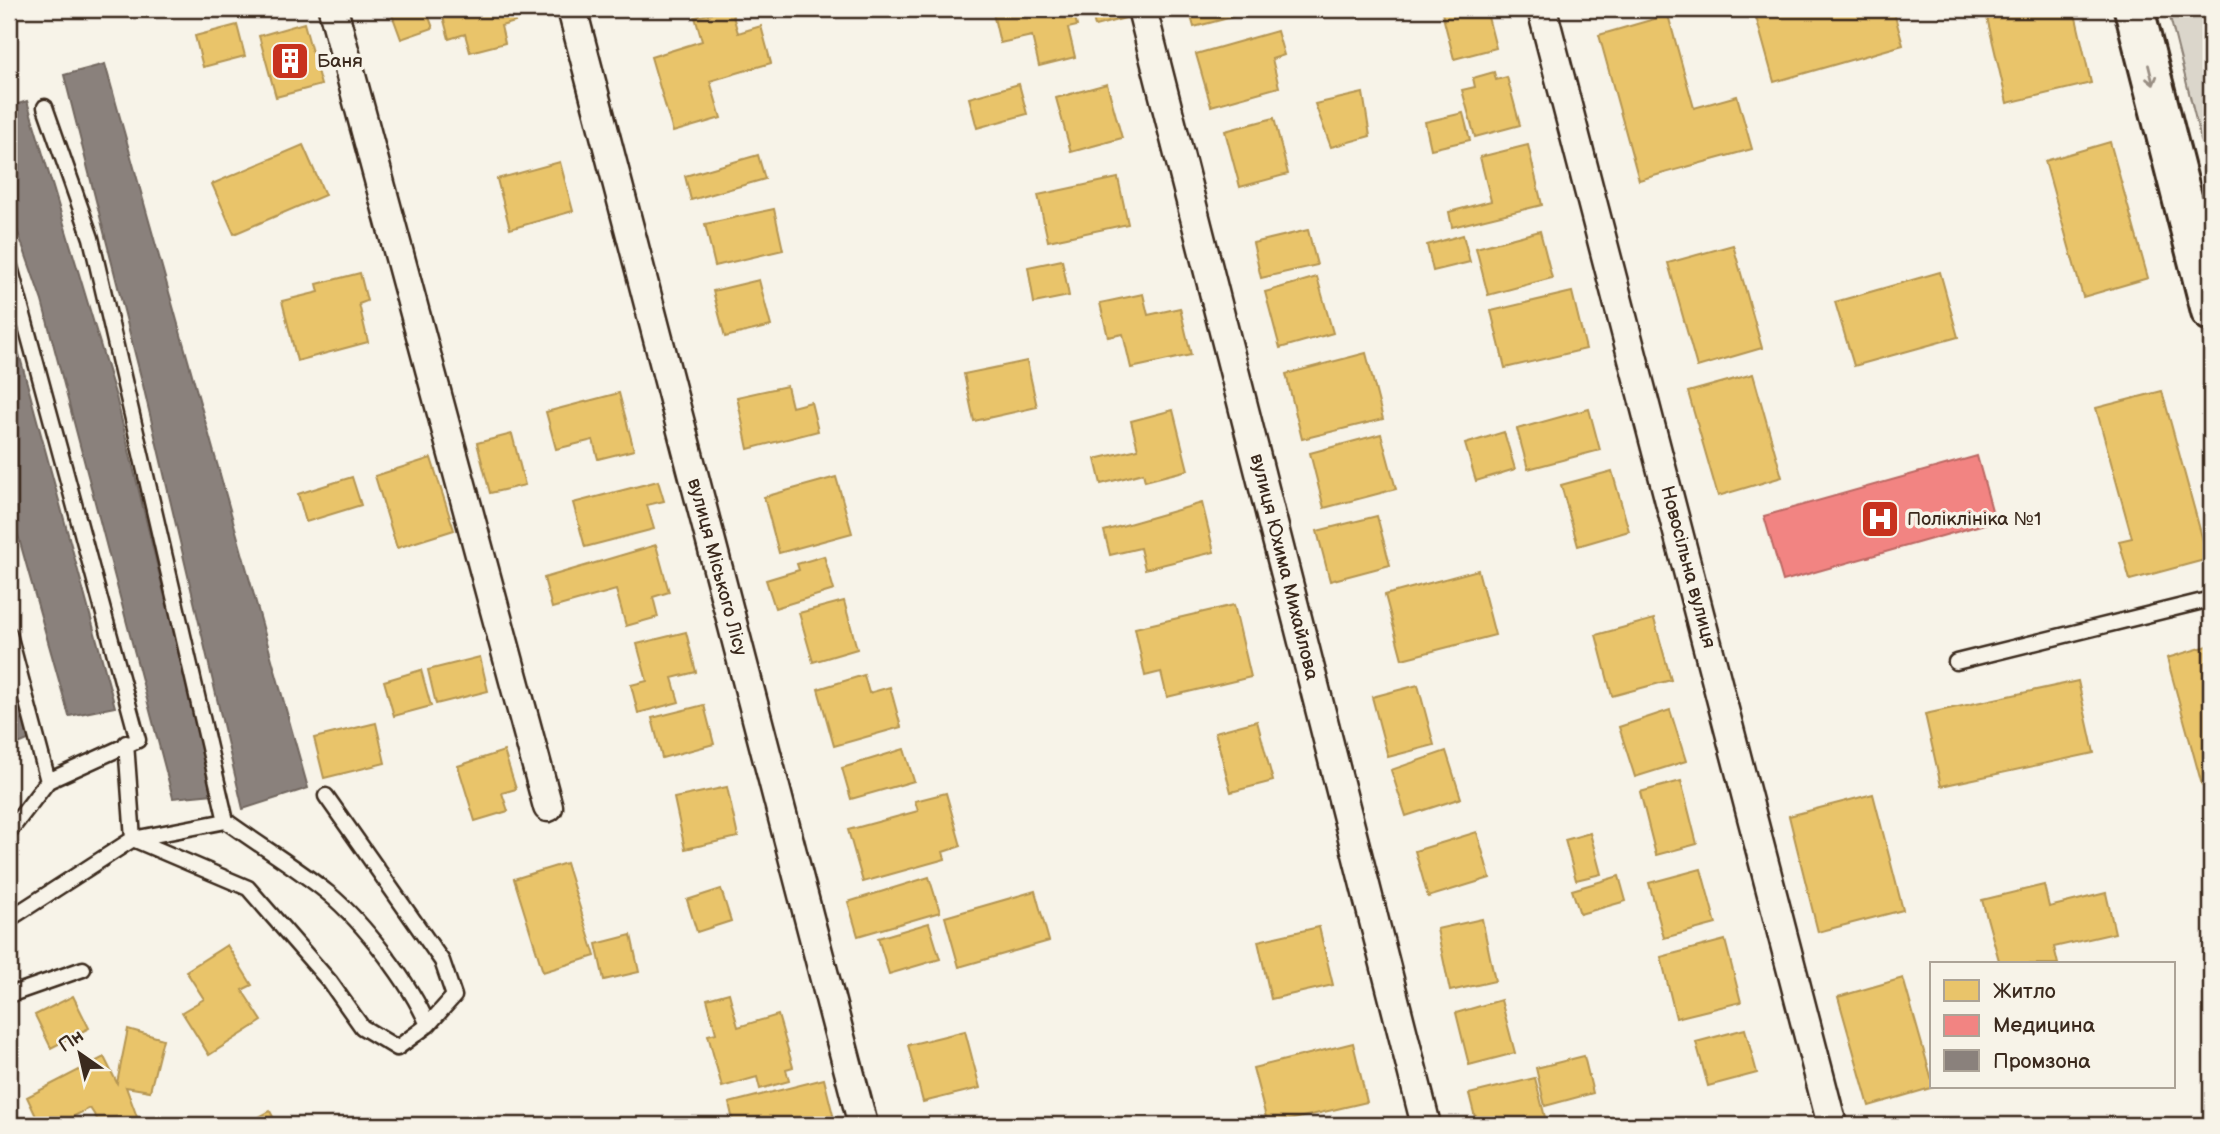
<svg xmlns="http://www.w3.org/2000/svg" width="2220" height="1134" viewBox="0 0 2220 1134" font-family="'Balsamiq Sans',sans-serif">
	<style>
		.green { fill: #dbd6cb; stroke: #8b8074; stroke-width: 2 }
		.homes { fill: #e9c46a; stroke: #b59653; stroke-width: 2 }
		.health { fill: #f28482; stroke: #bb6964; stroke-width: 2 }
		.industry { fill: #8a817c; stroke: #726760; stroke-width: 2 }
		.lines { fill: none; stroke-linecap: round; stroke-linejoin: round }
		.service-casing { stroke: #3b2a1e; stroke-width: 19 }
		.minor-casing { stroke: #3b2a1e; stroke-width: 33 }
		.primary-casing { stroke: #3b2a1e; stroke-width: 44 }
		.service { stroke: #f7f3e8; stroke-width: 14 }
		.minor { stroke: #f7f3e8; stroke-width: 28 }
		.primary { stroke: #f7f3e8; stroke-width: 38 }
		.oneway { stroke: #998e83 }
		.labels { text-anchor: middle; dominant-baseline: central; stroke-width: 7; stroke-linejoin: round; paint-order: stroke }
		.poi-label { font-size: 19px; fill: #3b2a1e; stroke: #f7f3e8; text-anchor: start }
		.street-label { font-size: 19px; fill: #3b2a1e; stroke: #f7f3e8 }
	</style>
	<rect width="100%" height="100%" fill="#f7f3e8"/>
	<filter id="ink" filterUnits="userSpaceOnUse"><feTurbulence type="fractalNoise" baseFrequency=".0143" numOctaves="2"/><feDisplacementMap in="SourceGraphic" scale="14" xChannelSelector="R" yChannelSelector="G"/><feConvolveMatrix kernelMatrix="1 2 1 2 8 2 1 2 1" color-interpolation-filters="sRGB"/></filter>
	<g filter="url(#ink)">
		<!-- green -->
		<path class="green" d="M2168 9H2211V180Z"/>
		<!-- homes -->
		<path class="homes" d="M390 9H426L433 28 401 39Z
			M441 9H512L515 22 501 26 505 43 470 52 465 34 449 39Z
			M731 9 738 33 761 26 771 63 710 81 721 118 673 132 651 57 702 41 695 17Z
			M992 9H1073L1077 26 1068 28 1075 57 1039 66 1032 36 1000 43Z
			M1091 9H1127L1129 17 1095 26Z
			M1189 9H1254L1255 11 1194 27Z
			M1441 9H1486L1496 48 1454 59Z
			M1786 9H1893L1903 45 1774 82 1756 17Z
			M1985 9H2074L2091 83 2007 103Z
			M1668 15 1694 108 1737 96 1752 149 1639 180 1599 35Z
			M304 23 321 85 276 97 259 36Z
			M237 25 245 56 203 67 195 36Z
			M1277 31 1284 55 1272 59 1279 87 1211 106 1196 54Z
			M1494 72 1496 80 1507 77 1520 125 1475 137 1462 90 1475 87 1473 78Z
			M1019 84 1027 114 977 128 969 98Z
			M1107 84 1122 138 1071 152 1056 98Z
			M1363 93 1370 136 1331 147 1315 104Z
			M1463 113 1470 140 1431 149 1425 122Z
			M1274 118 1288 174 1240 187 1225 131Z
			M2110 142 2148 278 2083 297 2045 161Z
			M303 145 325 195 234 234 212 184Z
			M1528 145 1542 205 1452 227 1449 212 1491 201 1480 157Z
			M758 155 765 179 691 200 685 176Z
			M560 162 573 211 510 229 497 179Z
			M1118 178 1128 224 1048 241 1038 195Z
			M774 209 783 250 715 266 705 224Z
			M1308 230 1317 265 1261 278 1253 243Z
			M1540 231 1552 278 1488 295 1476 248Z
			M1463 235 1470 262 1433 271 1427 245Z
			M1733 245 1762 348 1697 367 1668 263Z
			M1062 260 1069 296 1034 303 1028 267Z
			M1940 272 1958 337 1854 366 1835 302Z
			M360 273 367 301 359 304 368 342 297 361 282 301 319 292 317 284Z
			M1317 277 1333 333 1280 348 1265 292Z
			M759 280 771 326 725 337 713 291Z
			M1572 292 1586 349 1505 368 1491 311Z
			M1143 294 1148 315 1180 308 1191 355 1131 368 1123 334 1108 337 1100 303Z
			M1366 353 1383 419 1302 439 1286 374Z
			M1027 361 1037 407 974 421 964 374Z
			M1753 374 1782 477 1718 496 1688 392Z
			M787 386 792 407 811 402 818 431 748 449 737 397Z
			M2162 391 2208 559 2130 580 2119 541 2132 538 2096 408Z
			M619 393 634 450 598 459 593 440 556 449 546 412Z
			M1589 409 1600 450 1528 469 1517 429Z
			M1173 410 1188 470 1145 481 1143 473 1101 484 1095 459 1138 449 1131 421Z
			M1504 432 1515 469 1476 481 1465 444Z
			M512 434 525 485 490 493 477 443Z
			M1381 434 1396 489 1324 508 1310 453Z
			M431 458 454 530 397 548 375 476Z
			M1612 471 1629 531 1578 546 1561 485Z
			M352 477 361 505 306 522 298 494Z
			M836 477 852 533 779 553 764 497Z
			M658 481 664 501 647 505 654 529 585 547 573 503Z
			M1202 503 1214 552 1145 569 1140 548 1110 555 1104 531Z
			M1377 516 1390 565 1330 581 1317 531Z
			M656 545 669 592 653 597 658 617 626 626 616 590 552 608 544 578Z
			M824 556 834 590 775 608 766 580 799 570 797 564Z
			M1478 570 1495 635 1402 659 1385 595Z
			M844 601 857 649 813 662 799 613Z
			M1234 605 1251 677 1167 697 1161 672 1145 676 1135 628Z
			M1654 619 1671 680 1612 696 1596 635Z
			M686 632 696 672 672 678 679 702 638 713 631 685 647 681 637 644Z
			M2211 645V783L2202 785 2167 658Z
			M480 657 488 691 436 704 428 670Z
			M421 670 431 706 394 716 384 681Z
			M864 675 869 693 890 687 901 727 834 746 818 689Z
			M2078 681 2094 753 1941 786 1925 714Z
			M1418 685 1434 745 1388 757 1372 697Z
			M704 705 714 744 662 758 652 718Z
			M1670 710 1686 761 1635 777 1619 727Z
			M1257 721 1273 781 1231 792 1215 732Z
			M376 723 385 763 324 778 314 738Z
			M904 749 914 781 851 799 842 768Z
			M504 751 516 789 502 793 508 811 475 821 458 766Z
			M1446 751 1461 798 1406 816 1391 770Z
			M1681 781 1697 844 1656 855 1640 792Z
			M727 787 738 837 685 849 674 798Z
			M946 793 961 846 943 852 945 859 863 882 848 830 918 811 915 801Z
			M1873 794 1903 910 1818 932 1789 816Z
			M1477 832 1490 878 1428 897 1415 851Z
			M1590 833 1601 874 1576 880 1565 840Z
			M566 863 595 956 543 972 514 879Z
			M1701 869 1716 924 1664 938 1649 883Z
			M1619 876 1626 901 1580 914 1572 890Z
			M929 877 940 912 858 936 848 902Z
			M2044 885 2049 907 2106 893 2115 933 2054 947 2058 964H2000L1982 900Z
			M721 889 731 921 697 932 687 900Z
			M1035 891 1049 941 959 967 945 917Z
			M1482 919 1495 981 1450 991 1437 929Z
			M929 923 940 959 889 974 878 938Z
			M1319 927 1333 985 1271 999 1258 941Z
			M631 935 639 972 604 980 596 944Z
			M1725 940 1741 1002 1676 1018 1661 957Z
			M227 945 252 985 242 990 262 1021 209 1055 182 1012 204 999 186 971Z
			M1903 978 1934 1087 1869 1106 1838 997Z
			M729 993 738 1027 778 1015 793 1067 786 1069 789 1081 760 1089 757 1077 722 1087 708 1035 716 1033 707 999Z
			M73 996 89 1028 51 1048 35 1015Z
			M1501 1000 1515 1053 1469 1065 1456 1013Z
			M128 1029 163 1039 150 1091 126 1087 140 1125H101L90 1108 64 1121 66 1125H40L27 1097 104 1057 117 1083Z
			M1745 1029 1757 1073 1708 1086 1696 1042Z
			M965 1031 980 1088 923 1102 908 1045Z
			M1353 1043 1367 1102 1268 1125 1253 1068Z
			M1584 1056 1593 1093 1545 1106 1536 1068Z
			M1535 1078 1547 1125H1477L1469 1094Z
			M824 1079 834 1119 809 1125H734L729 1103Z
			M270 1111 277 1125H244Z"/>
		<!-- health -->
		<path class="health" d="M1977 456 1995 521 1783 581 1764 516Z"/>
		<!-- industry -->
		<path class="industry" d="M105 64 308 788 243 809 143 385 64 75Z
			M27 101 116 397 213 794 173 798 42 301 9 207V107Z
			M9 320 21 361 115 707 69 716 9 503Z
			M9 649 35 737 9 748Z"/>
		<g class="lines">
			<defs>
				<path id="service" d="M45 107 91 238 226 821 133 839 126 743
					M9 263 138 740 48 781
					M9 634 48 781 9 832
					M1956 662 2211 599
					M326 796 442 961 454 996 428 1025
					M9 919 133 839 248 888 330 982 362 1027 397 1048 428 1025C411 984 363 922 328 893 296 867 259 845 226 821
					M9 995 83 969"/>
				<path id="minor" d="M333 9 548 807
					M572 9 863 1125
					M1142 9 1426 1125
					M1542 9 1832 1125"/>
				<path id="primary" d="M2134 9 2211 311"/>
			</defs>
			<!-- service casing -->
			<use href="#service" class="service-casing"/>
			<!-- minor casing -->
			<use href="#minor" class="minor-casing"/>
			<!-- primary casing -->
			<use href="#primary" class="primary-casing"/>
			<!-- service -->
			<use href="#service" class="service"/>
			<!-- minor -->
			<use href="#minor" class="minor"/>
			<!-- primary -->
			<use href="#primary" class="primary"/>
		</g>
		<!-- one-way arrows -->
		<defs><path id="oneway-shaft" d="M-6 0H5M1.5-3L5.5 0L1.5 3" fill="none" stroke-width="1.6" stroke-linecap="round" stroke-linejoin="round" transform="scale(1.75)"/></defs>
		<use class="oneway" href="#oneway-shaft" transform="translate(2151 75) rotate(76)"/>
	</g>
	<!-- icons -->
	<defs>
		<symbol id="building-square" viewBox="-11 -11 22 22"><rect x="-9" y="-9" width="18" height="18" rx="4" fill="#c8321e" stroke="#f7f3e8"/><path d="M-4-6H4V6H1V3H-1V6H-4ZM-2.5-4.3h1.7v1.8h-1.7ZM.8-4.3h1.7v1.8H.8ZM-2.5-1h1.7V.8h-1.7ZM.8-1h1.7V.8H.8Z" fill="#fff"/></symbol>
		<symbol id="hospital-square" viewBox="-11 -11 22 22"><rect x="-9" y="-9" width="18" height="18" rx="4" fill="#c8321e" stroke="#f7f3e8"/><path d="M-5-5h3v3.5h4V-5h3V5h-3V1.5h-4V5h-3Z" fill="#fff"/></symbol>
	</defs>
	<g fill-rule="evenodd">
		<use href="#building-square" x="268" y="39" width="44" height="44"/>
		<use href="#hospital-square" x="1858" y="497" width="44" height="44"/>
	</g>
	<g class="labels">
		<!-- poi labels -->
		<g class="poi-label">
			<text x="317" y="61">Баня</text>
			<text x="1907" y="519">Поліклініка №1</text>
		</g>
		<!-- street labels -->
		<g class="street-label">
			<text transform="translate(717 567) rotate(75)">вулиця Міського Лісу</text>
			<text transform="translate(1284 567) rotate(76)">вулиця Юхима Михайлова</text>
			<text transform="translate(1688 567) rotate(75)">Новосільна вулиця</text>
		</g>
	</g>
	<!-- margin -->
	<rect width="2220" height="1134" fill="none" stroke="#f7f3e8" stroke-width="35"/>
	<rect x="18" y="18" width="2185" height="1099" fill="none" stroke="#3b2a1e" stroke-width="2.5" filter="url(#ink)"/>
	<!-- legend -->
	<rect x="1930" y="962" width="245" height="126" fill="#f7f3e8" stroke="#aca397" stroke-width="2"/>
	<rect x="1944" y="980" width="35" height="21" fill="#e9c46a" stroke="#aca397" stroke-width="2"/>
	<text x="1993" y="998" font-size="21" fill="#3b2a1e">Житло</text>
	<rect x="1944" y="1015" width="35" height="21" fill="#f28482" stroke="#aca397" stroke-width="2"/>
	<text x="1993" y="1032" font-size="21" fill="#3b2a1e">Медицина</text>
	<rect x="1944" y="1050" width="35" height="21" fill="#8a817c" stroke="#aca397" stroke-width="2"/>
	<text x="1993" y="1068" font-size="21" fill="#3b2a1e">Промзона</text>
	<!-- north arrow -->
	<g transform="translate(80 1054) rotate(326)" stroke="#f7f3e8" stroke-width="5" paint-order="stroke">
	<path d="M0-5L12 26L0 18L-12 26Z" fill="#3b2a1e"/>
	<text y="-10" font-size="19" font-weight="bold" text-anchor="middle" fill="#3b2a1e">Пн</text>
	</g>
</svg>
